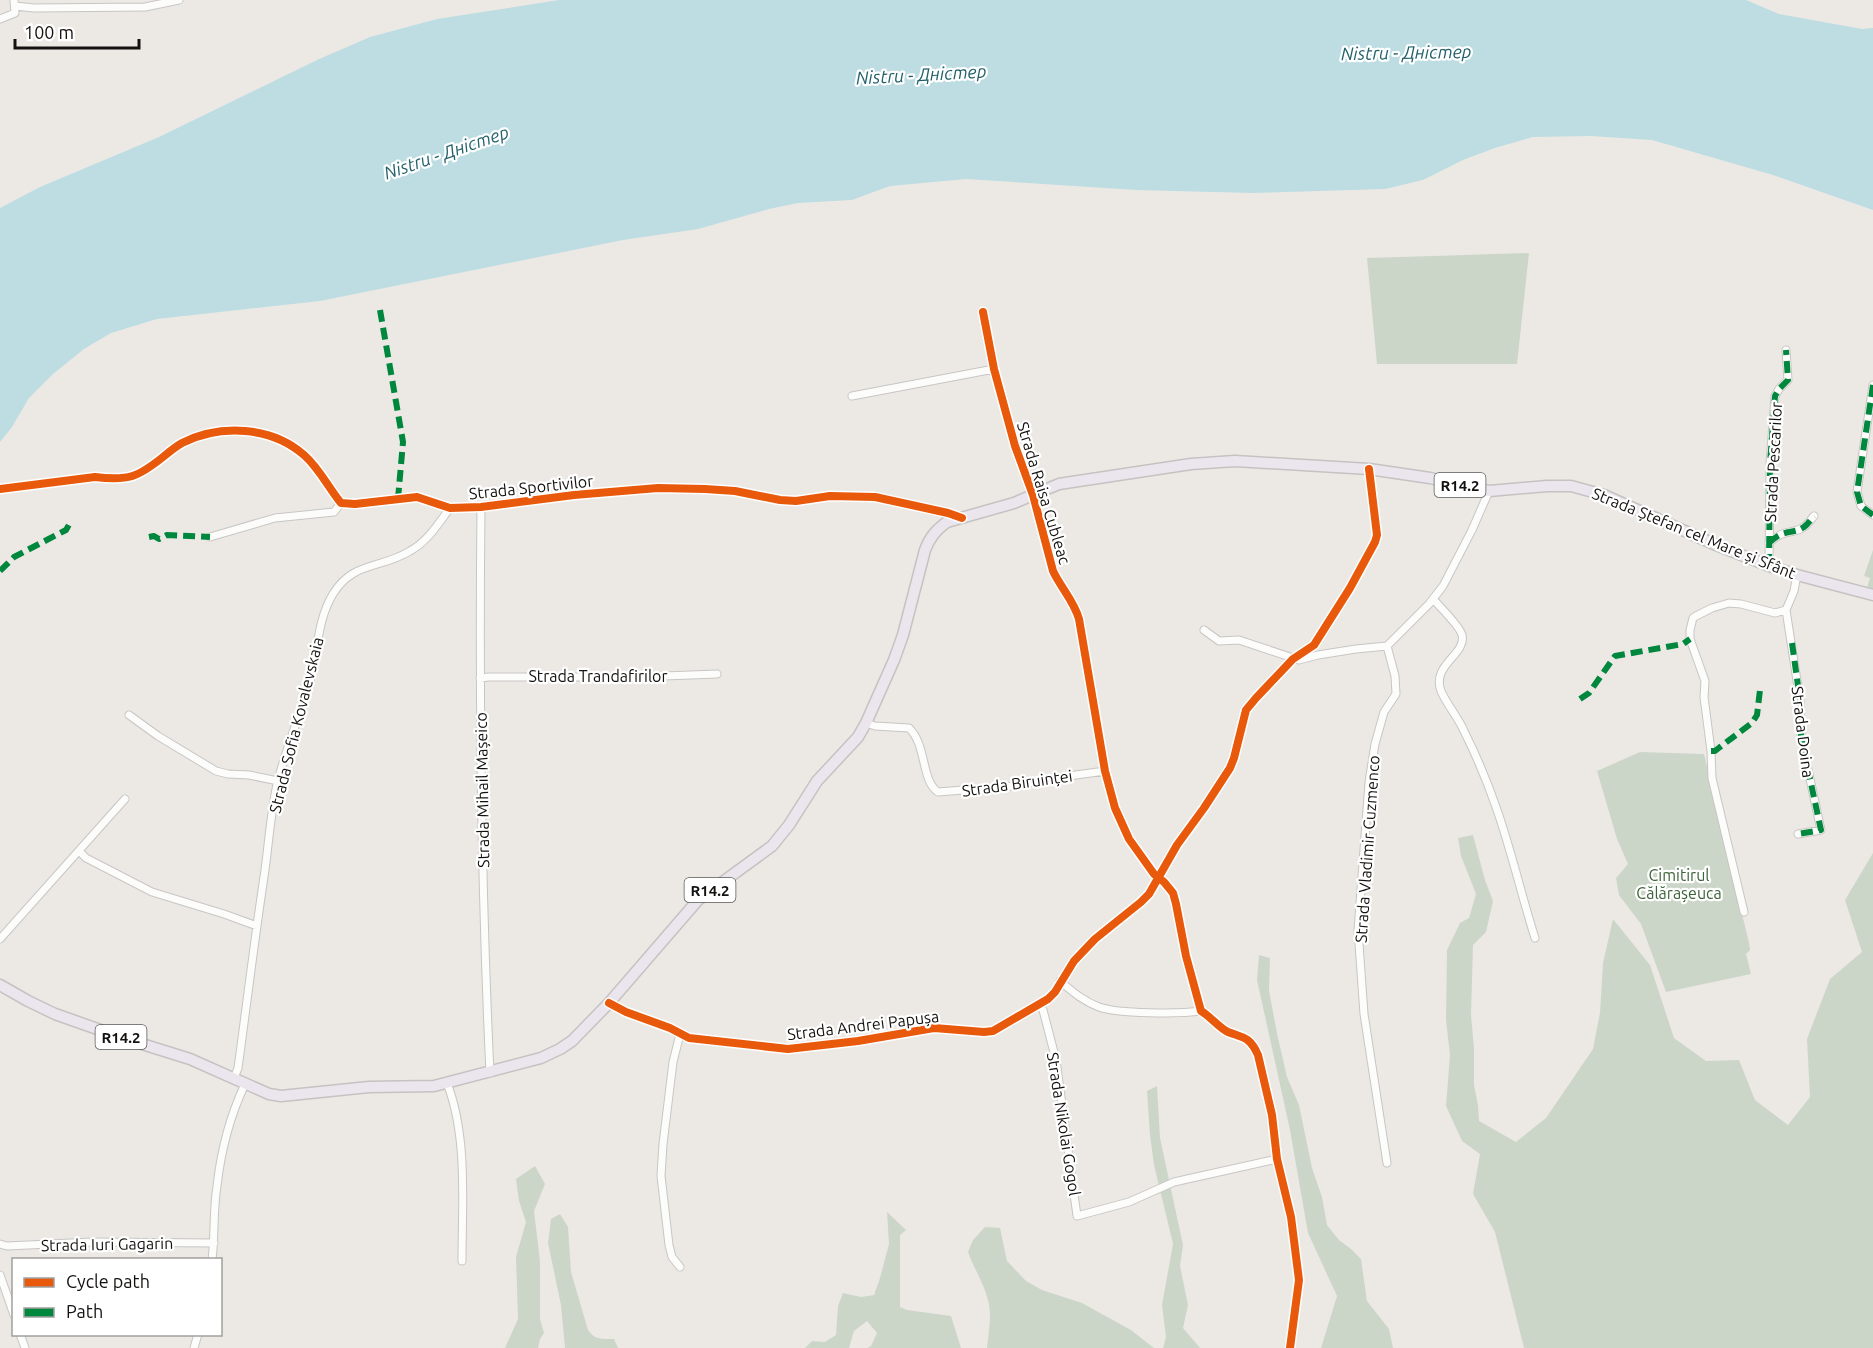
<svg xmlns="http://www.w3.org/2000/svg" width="1873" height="1348" viewBox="0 0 1873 1348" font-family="Ubuntu,sans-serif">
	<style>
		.green { fill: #ccd6c8 }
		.water { fill: #bddde2 }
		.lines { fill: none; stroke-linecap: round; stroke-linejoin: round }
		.minor-casing { stroke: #c8c6c4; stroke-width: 9 }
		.primary-casing { stroke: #c4c3c1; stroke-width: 13 }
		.minor { stroke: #fcfcfb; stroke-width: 7 }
		.primary { stroke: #ebe6ee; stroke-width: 10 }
		.quiet { stroke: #00873e; stroke-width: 6; stroke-dasharray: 12 6; stroke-linecap: butt }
		.cycleway-casing { stroke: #fff; stroke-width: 11 }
		.cycleway { stroke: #e8590c; stroke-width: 8 }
		.labels { text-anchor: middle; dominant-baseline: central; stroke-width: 4.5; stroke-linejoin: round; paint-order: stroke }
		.shield { fill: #fff; stroke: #5a5958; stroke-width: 1.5 }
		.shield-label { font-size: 15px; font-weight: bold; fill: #141210 }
		.street-label { font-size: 16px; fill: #141210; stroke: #fff }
		.park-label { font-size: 16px; fill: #3d6339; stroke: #fff }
		.water-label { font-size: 18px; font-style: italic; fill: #22616a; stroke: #fff }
	</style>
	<rect width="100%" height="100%" fill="#ece9e5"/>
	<!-- green -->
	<path class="green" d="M1529 253 1517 364H1377L1367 258Z
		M1873 550V589L1867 588 1870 578 1864 576Z
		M1640 752 1704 754 1749 943 1750 950 1746 954 1751 974 1666 992 1641 924 1619 895 1616 878 1628 864 1617 839 1597 771Z
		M1473 835 1485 880 1493 901 1486 932 1473 945 1471 1015 1474 1048V1085L1478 1105 1479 1121 1516 1142 1546 1118 1593 1049 1600 1013 1603 963 1613 919 1650 965 1674 1038 1706 1061 1739 1060 1755 1100 1788 1125 1810 1097 1807 1039 1830 979 1862 952 1845 900 1873 853V1348H1524L1495 1232 1473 1194 1480 1154 1462 1141 1446 1106 1450 1055 1446 1020 1447 950 1460 923 1469 918 1476 894 1461 856 1458 838Z
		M1259 955 1270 958 1269 991 1278 1038 1287 1077 1299 1105 1312 1168 1322 1197 1327 1225 1339 1240 1351 1249 1361 1259 1367 1301 1389 1329 1393 1348H1321L1337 1296 1308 1233 1290 1130 1257 980Z
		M1157 1086 1160 1138 1183 1245 1180 1266 1188 1305 1183 1328 1200 1348H1163L1166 1337 1162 1305 1173 1244 1154 1165 1150 1135 1147 1091Z
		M535 1166 545 1184 534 1211 540 1261V1319L544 1333 540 1339 538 1348H505L518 1319 516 1257 526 1222 519 1201 516 1179Z
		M887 1212 906 1230 900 1235V1307L907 1310 951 1316 961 1348H867L871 1346 877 1333 867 1321 854 1331 849 1348H805L812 1341 825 1342 836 1335 838 1306 843 1293 861 1297 874 1295 880 1278 889 1244Z
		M560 1214 568 1227 571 1272 588 1330C595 1340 601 1339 614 1339L618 1348H565L561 1305 548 1243 551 1219Z
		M985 1227 1000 1228 1007 1261 1026 1281 1042 1290 1082 1303 1131 1330 1154 1348H987C988 1337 990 1326 990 1315 990 1292 975 1272 968 1252L973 1240Z"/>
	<!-- water -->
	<path class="water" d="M559 0H1746L1779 14 1862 29 1873 28V210L1773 175 1652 140 1591 136 1533 137 1495 148 1463 160 1423 180 1385 189 1252 193 1136 190 966 179 890 186 852 200 798 203 769 209 698 229 623 240 320 301 157 319 111 333 84 349 53 374 29 398 12 427 0 442V208L40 187 159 137 317 60 370 37 437 19Z"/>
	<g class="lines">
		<defs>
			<path id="minor" d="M15 6 34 8 145 7 179 0
				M0 19 15 13 14 0
				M983 312 994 369 1015 446 1033 495 1053 571C1061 588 1074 601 1079 619L1105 771 1115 808 1129 839 1154 874 1164 882 1173 893 1176 904 1186 956 1201 1011C1210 1016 1219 1028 1228 1032 1244 1038 1250 1037 1258 1055L1272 1115 1277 1159 1291 1217 1299 1280 1290 1348
				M1873 385 1857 492 1861 506 1873 515
				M852 396 994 369
				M0 489 95 477C129 481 138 477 163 457 169 452 175 447 182 443 220 424 271 426 304 455 319 468 328 487 341 503L355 504 417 497 450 508 481 507 574 495 658 488 705 489 735 491 780 500 796 501 830 496 875 497 948 513 962 518
				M481 507C479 696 481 884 490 1073
				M210 537 275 518 334 512 341 503
				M1769 543C1784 528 1792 535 1804 527 1808 524 1811 519 1814 516
				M1769 566 1770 463 1775 396 1779 389 1788 380 1786 350
				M1433 599C1440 607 1460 626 1462 635 1467 654 1431 665 1441 691 1447 705 1458 717 1464 731 1476 755 1487 781 1496 807 1511 849 1521 894 1535 938
				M1786 610 1800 700 1801 737 1821 830 1798 834
				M1786 610 1794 591 1797 575
				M1204 630 1219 641 1239 640 1299 660 1318 655 1356 649 1387 646 1429 604 1443 586 1472 530 1489 491
				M1387 646 1395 676 1396 694 1384 712 1375 744 1369 782 1358 930 1364 1014 1387 1163
				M480 678 489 677H638L717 674
				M129 715 158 736 216 771 228 774 249 775 278 781
				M866 723 875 726 909 728C927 745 921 781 938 792L1014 786 1054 778 1105 771
				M79 851 86 858 152 892 224 914 257 926
				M1744 912 1712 778 1711 751 1704 697 1705 681 1690 639V630L1693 618 1696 616 1712 608 1729 603 1741 604 1775 613 1786 610
				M0 939 125 799
				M1060 981C1073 992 1083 1001 1099 1007 1118 1014 1180 1014 1201 1011
				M609 1003 626 1012 670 1028 689 1038 788 1049 858 1041 934 1028 984 1032 993 1031 1048 999 1055 992 1074 961 1095 939 1141 902 1149 894 1177 845 1204 808 1230 768 1234 758 1246 710 1256 698 1293 659 1314 645 1350 588 1375 542 1377 535 1369 469
				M1039 1005 1043 1010 1056 1060 1077 1216 1129 1202 1174 1182 1277 1159
				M234 1078 238 1068C247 1002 255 936 265 870 269 840 271 809 278 780 287 747 300 714 310 681 318 652 317 620 333 594 353 561 381 569 410 551 428 541 438 524 450 508
				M447 1083C468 1137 462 1204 462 1261
				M0 1244 7 1246 92 1242 214 1243
				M212 1260C215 1235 213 1210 217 1186 221 1150 230 1116 245 1084
				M680 1267 672 1257 669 1245 661 1176 663 1144 673 1062 680 1034
				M0 1275 14 1315
				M20 1334 25 1348
				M194 1348 198 1334"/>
			<path id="primary" d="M0 985 28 1001 55 1014 126 1039 190 1059 269 1094 281 1096 369 1087 434 1086 541 1058 560 1049 572 1041 609 1003 698 900 772 846 789 825 817 781 858 737 866 723 894 660 903 635 925 550C930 537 936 530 947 522L1014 503 1059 484 1072 482 1191 464 1235 461 1369 469 1430 478 1489 491 1547 486H1571L1604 495 1716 545 1769 566 1797 575 1873 595"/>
		</defs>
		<!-- minor casing -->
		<use href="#minor" class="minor-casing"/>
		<!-- primary casing -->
		<use href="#primary" class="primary-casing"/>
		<!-- minor -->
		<use href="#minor" class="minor"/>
		<!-- primary -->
		<use href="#primary" class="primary"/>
		<!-- quiet -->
		<path class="quiet" d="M380 310 403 442 398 499
			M1873 385 1857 492 1861 506 1873 515
			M149 537 154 536 159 539 167 535 210 537
			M1769 543C1784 528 1792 535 1804 527 1808 524 1811 519 1814 516
			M1769 566 1770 463 1775 396 1779 389 1788 380 1786 350
			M0 571 14 557 66 530 70 523
			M1792 643 1800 700 1801 737 1821 830 1798 834
			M1580 699 1589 693 1615 656 1683 644 1690 639
			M1711 751H1715L1720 747 1752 723 1757 715 1760 690"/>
		<defs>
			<path id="cycleway" d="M983 312 994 369 1015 446 1033 495 1053 571C1061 588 1074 601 1079 619L1105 771 1115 808 1129 839 1154 874 1164 882 1173 893 1176 904 1186 956 1201 1011C1210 1016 1219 1028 1228 1032 1244 1038 1250 1037 1258 1055L1272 1115 1277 1159 1291 1217 1299 1280 1290 1348
				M0 489 95 477C129 481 138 477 163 457 169 452 175 447 182 443 220 424 271 426 304 455 319 468 328 487 341 503L355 504 417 497 450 508 481 507 574 495 658 488 705 489 735 491 780 500 796 501 830 496 875 497 948 513 962 518
				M609 1003 626 1012 670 1028 689 1038 788 1049 858 1041 934 1028 984 1032 993 1031 1048 999 1055 992 1074 961 1095 939 1141 902 1149 894 1177 845 1204 808 1230 768 1234 758 1246 710 1256 698 1293 659 1314 645 1350 588 1375 542 1377 535 1369 469"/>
		</defs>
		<!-- cycleway casing -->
		<use href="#cycleway" class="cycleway-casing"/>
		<!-- cycleway -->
		<use href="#cycleway" class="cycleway"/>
	</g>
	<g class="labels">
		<!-- shield labels -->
		<g class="shield">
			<rect x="1434.5" y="473" width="51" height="24" rx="4.5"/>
			<rect x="684.5" y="878" width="51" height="24" rx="4.5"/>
			<rect x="95.5" y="1025" width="51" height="24" rx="4.5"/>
		</g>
		<g class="shield-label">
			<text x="1460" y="485">R14.2</text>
			<text x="710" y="890">R14.2</text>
			<text x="121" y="1037">R14.2</text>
		</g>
		<!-- street labels -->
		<g class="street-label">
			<text transform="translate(1773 462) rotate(-87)">Strada Pescarilor</text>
			<text transform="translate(531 487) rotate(-6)">Strada Sportivilor</text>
			<text transform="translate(1044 493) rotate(73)">Strada Raisa Cubleac</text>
			<text transform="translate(1694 533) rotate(22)">Strada Ștefan cel Mare și Sfânt</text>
			<text x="598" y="676">Strada Trandafirilor</text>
			<text transform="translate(296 725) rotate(-76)">Strada Sofia Kovalevskaia</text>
			<text transform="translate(1803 732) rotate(83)">Strada Doina</text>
			<text transform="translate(1017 783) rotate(-8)">Strada Biruinței</text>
			<text transform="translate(482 790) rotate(-91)">Strada Mihail Mașeico</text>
			<text transform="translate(1367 849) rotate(-86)">Strada Vladimir Cuzmenco</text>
			<text transform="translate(863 1025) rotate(-7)">Strada Andrei Papușa</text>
			<text transform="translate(1064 1124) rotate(81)">Strada Nikolai Gogol</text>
			<text transform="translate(107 1244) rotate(-1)">Strada Iuri Gagarin</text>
		</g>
		<!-- park labels -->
		<g class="park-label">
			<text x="1679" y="875">Cimitirul<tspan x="1679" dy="18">Călărașeuca</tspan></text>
		</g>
		<!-- water labels -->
		<g class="water-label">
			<text transform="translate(1406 52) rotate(-1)">Nistru - Дністер</text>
			<text transform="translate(921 74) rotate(-3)">Nistru - Дністер</text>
			<text transform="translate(446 152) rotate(-19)">Nistru - Дністер</text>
		</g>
	</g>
	<!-- legend -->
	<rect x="12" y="1258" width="210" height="78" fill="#ffffff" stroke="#a1a09f" stroke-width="1.5"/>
	<rect x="24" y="1278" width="30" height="9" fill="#e8590c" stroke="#a1a09f" stroke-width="1.5"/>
	<text x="66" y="1288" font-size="18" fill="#141210">Cycle path</text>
	<rect x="24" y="1308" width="30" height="9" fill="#00873e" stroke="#a1a09f" stroke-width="1.5"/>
	<text x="66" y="1318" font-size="18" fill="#141210">Path</text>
	<!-- scale -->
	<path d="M15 39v9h124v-9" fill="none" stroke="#141210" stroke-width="3"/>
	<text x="24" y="39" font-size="18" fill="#141210" stroke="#ffffff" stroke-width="4.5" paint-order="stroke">100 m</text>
</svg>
